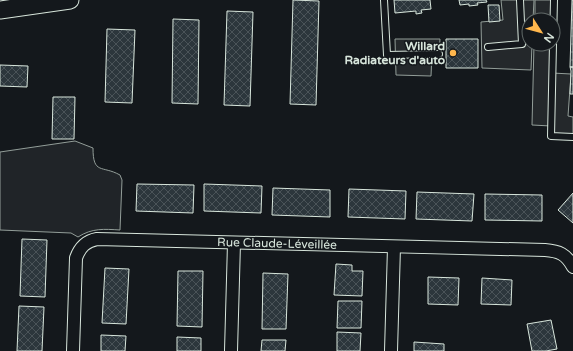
<svg xmlns="http://www.w3.org/2000/svg" width="573" height="351" viewBox="0 0 573 351" font-family="'Varela Round',sans-serif">
	<style>
		.green { fill: #202428; stroke: #939e99 }
		.parking { fill: #24282b; stroke: #939e99 }
		.building { fill: url(#building-cross-hatch); stroke: #d8e6dc }
		.lines { fill: none; stroke-linecap: round; stroke-linejoin: round }
		.lane-casing { stroke: #d8e6dc; stroke-width: 8 }
		.street-casing { stroke: #d8e6dc; stroke-width: 14 }
		.secondary-casing { stroke: #d8e6dc; stroke-width: 19 }
		.lane { stroke: #14181c; stroke-width: 6 }
		.street { stroke: #14181c; stroke-width: 12 }
		.secondary { stroke: #14181c; stroke-width: 17 }
		.poi-dot { fill: #ffb74d; stroke: #14181c; stroke-width: 1.5 }
		.labels { text-anchor: middle; dominant-baseline: central; stroke-width: 3; stroke-linejoin: round; paint-order: stroke }
		.poi-label { font-size: 12px; font-weight: bold; fill: #d8e6dc; stroke: #14181c; text-anchor: end }
		.street-label { font-size: 12px; fill: #d8e6dc; stroke: #14181c }
	</style>
	<defs>
		<pattern id="building-cross-hatch" width="8" height="8" patternUnits="userSpaceOnUse"><rect width="8" height="8" fill="#2c363c"/><path d="M0 0l8 8M0 8l8-8" fill="none" stroke="#4a5358"/></pattern>
	</defs>
	<rect width="100%" height="100%" fill="#14181c"/>
	<!-- green -->
	<path class="green" d="M75 141 93 148C93 175 102 165 120 175L122 180 120 230C104 229 92 228 78 237L71 233 0 230V152Z"/>
	<!-- parking -->
	<path class="parking" d="M501 0H534L533 20H529V44H532L531 70 482 68 481 22 503 20Z
		M535 0H554L553 20H535Z
		M395 39H440L439 54H432L431 76 396 75Z
		M534 44H553L552 73 571 74 568 116 573 117V137L551 136V126L532 125Z"/>
	<!-- building -->
	<path class="building" d="M293 0 319 1 316 105 290 104Z
		M394 0H430L431 9 421 10 422 13 416 14V11L395 13Z
		M459 0H486L487 2 477 3 478 5 469 6V4L460 5Z
		M572 0H573V67H570Z
		M488 5H499L500 21 489 22Z
		M227 11 253 12 250 106 224 105Z
		M173 19 199 20 198 104 172 103Z
		M107 29 135 30 132 103 105 102Z
		M446 39H478V68H446Z
		M0 65 28 66 27 87 0 86Z
		M570 67H573V94H570L571 71Z
		M53 97H75L74 139H52Z
		M137 184 194 185 193 213 136 211Z
		M204 184 262 186 261 213 204 211Z
		M273 188 330 190V217L272 215Z
		M349 189 406 191 405 219 348 217Z
		M417 192 474 194 472 221 416 219Z
		M573 193V223L558 210Z
		M485 194 542 195V221L485 220Z
		M22 239 47 240 45 297 20 296Z
		M336 264 352 265V271H363L362 296 334 295Z
		M105 268 129 269 126 324 102 323Z
		M178 271H203L202 327 177 326Z
		M263 273 288 274 286 329H262Z
		M428 277 459 278 458 305 428 304Z
		M482 278 512 280 511 305 481 304Z
		M338 301H362L361 328H337Z
		M19 306 44 307 42 351H17Z
		M551 320 557 349 546 351H532L527 324Z
		M337 332 361 333 360 351H337Z
		M101 335 126 336 125 351H101Z
		M177 337 201 338V351H177Z
		M262 340H286L285 351H261Z
		M414 342 444 344V351H414Z"/>
	<g class="lines">
		<defs>
			<path id="lane" d="M384 0 387 55 439 54
				M553 42 554 0
				M553 44 551 136 573 137
				M488 47 522 44 520 0"/>
			<g id="street">
				<path id="s1" d="M73 351 76 258C80 247 86 241 97 239L545 250C559 251 566 254 573 267"/>
				<path d="M231 351 234 243"/>
				<path d="M391 351 394 247"/>
			</g>
			<path id="secondary" d="M0 10 70 0"/>
		</defs>
		<!-- lane casing -->
		<use href="#lane" class="lane-casing"/>
		<!-- street casing -->
		<use href="#street" class="street-casing"/>
		<!-- secondary casing -->
		<use href="#secondary" class="secondary-casing"/>
		<!-- lane -->
		<use href="#lane" class="lane"/>
		<!-- street -->
		<use href="#street" class="street"/>
		<!-- secondary -->
		<use href="#secondary" class="secondary"/>
	</g>
	<!-- markers -->
	<circle class="poi-dot" cx="453" cy="53" r="4"/>
	<g class="labels">
		<!-- poi labels -->
		<g class="poi-label">
			<text x="445" y="46">Willard<tspan x="445" dy="14">Radiateurs d'auto</tspan></text>
		</g>
		<!-- street labels -->
		<g class="street-label">
			<text stroke="none"><textPath href="#s1" startOffset="303">Rue Claude-Léveillée</textPath></text>
		</g>
	</g>
	<!-- north arrow -->
	<g transform="translate(541 32) rotate(126)"><circle r="19" fill="#14181c" stroke="#626a69"/>
	<path d="M0-3L7 15L0 10L-7 15Z" fill="#ffb74d"/>
	<text y="-6" font-size="11" font-weight="bold" text-anchor="middle" fill="#d8e6dc">N</text>
	</g>
</svg>
